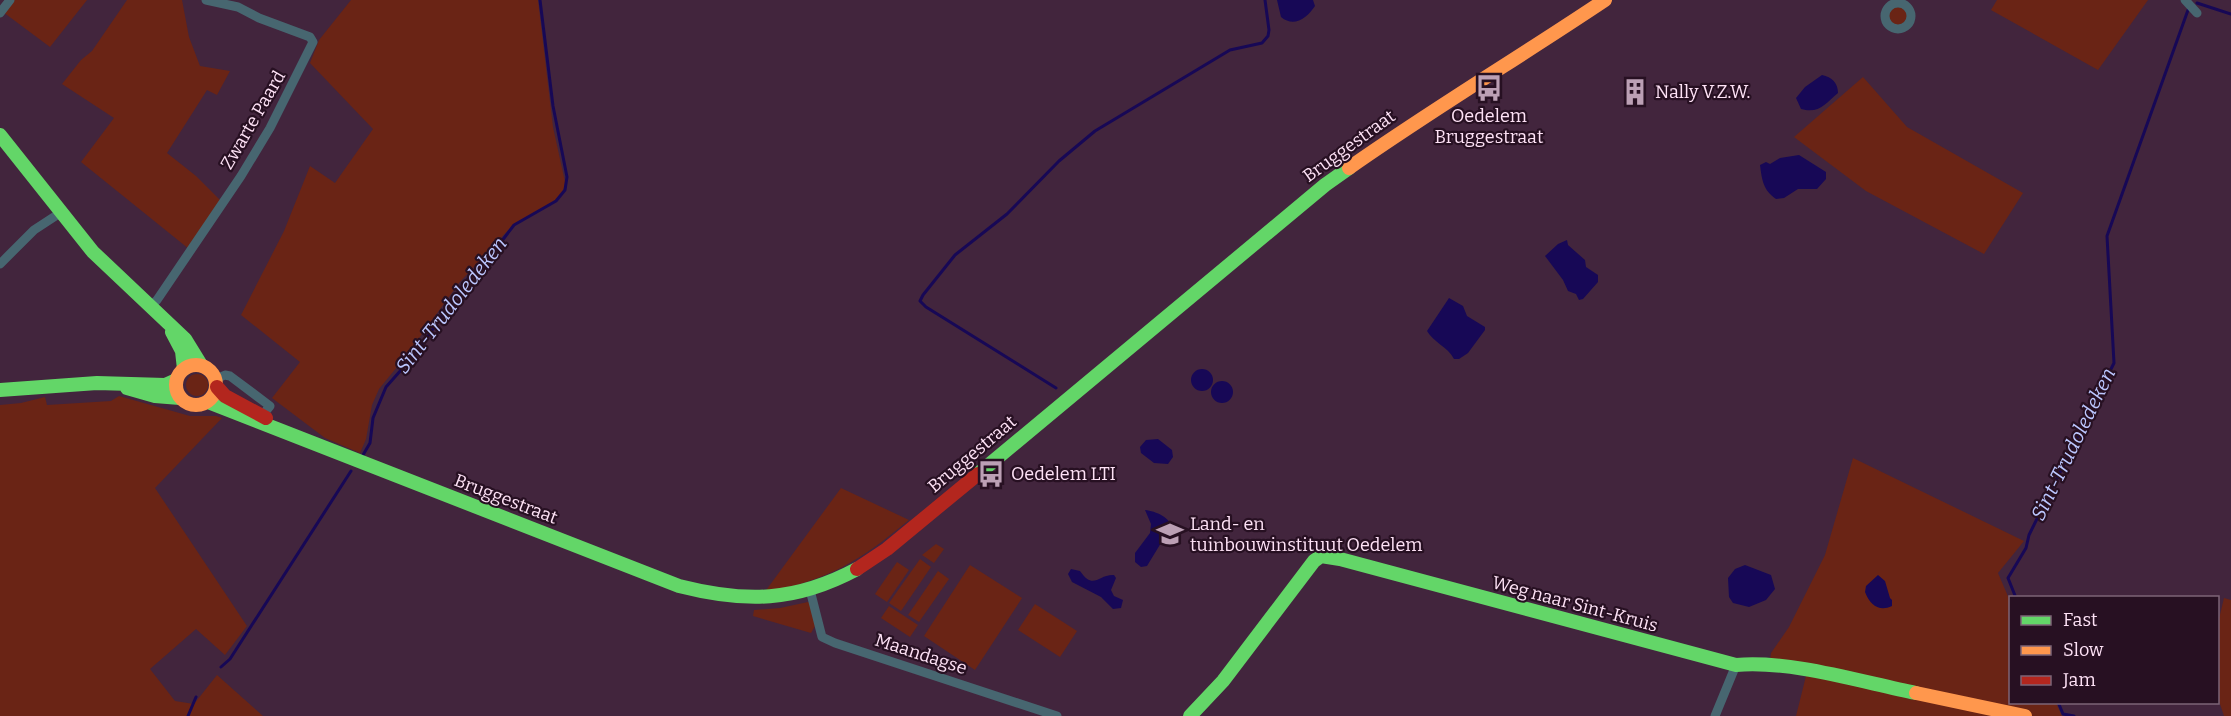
<svg xmlns="http://www.w3.org/2000/svg" width="2231" height="716" viewBox="0 0 2231 716" font-family="Bitter,serif">
	<style>
		.green { fill: #6a2415 }
		.water { fill: #170856 }
		.lines { fill: none; stroke-linecap: round; stroke-linejoin: round }
		.stream { stroke: #170856; stroke-width: 3 }
		.street { stroke: #476670; stroke-width: 9 }
		.fast { stroke: #63d668; stroke-width: 14 }
		.slow { stroke: #ff974d; stroke-width: 14 }
		.jam { stroke: #b3261e; stroke-width: 14 }
		.labels { text-anchor: middle; dominant-baseline: central; stroke-width: 4.5; stroke-linejoin: round; paint-order: stroke }
		.poi-label { font-size: 18px; fill: #fee2f6; stroke: #271022; text-anchor: start }
		.street-label { font-size: 18px; fill: #fee2f6; stroke: #271022 }
		.water-label { font-size: 20px; font-style: italic; fill: #bcc7ff; stroke: #271022 }
	</style>
	<rect width="100%" height="100%" fill="#42253d"/>
	<!-- green -->
	<path class="green" d="M13 0H87L50 47 3 12Z
		M127 0H182L189 37 200 66 230 71 217 95 207 90 167 153 196 176 221 201 189 249 81 162 114 118 62 84 81 60 92 51Z
		M351 0H538L553 127 565 182 562 196 510 228 459 283 406 356 379 389 372 405 366 439 360 453 325 438 272 398 300 362 241 315 284 231 310 166 335 183 373 129 310 63 319 40Z
		M1997 0H2148L2098 70 1991 10Z
		M1889 16a9 9 0 1 1 18 0a9 9 0 1 1-18 0Z
		M1863 77 1907 127 2023 193 1984 254 1866 191 1794 137Z
		M186 385a11 11 0 1 1 22 0a11 11 0 1 1-22 0Z
		M119 396 190 416H216L222 418 155 488 247 626 225 655 196 629 150 669 175 701 194 704 217 675 263 716H0V405L21 403 45 397 47 405 111 401Z
		M1853 458 2024 541 1998 573 2010 601V702L2056 703 2062 716H1796L1807 672 1770 660 1771 653 1789 627 1825 555Z
		M841 488 909 520C858 562 831 579 764 593Z
		M936 544 944 549 934 563 922 555Z
		M920 559 931 567 901 611 889 603Z
		M897 562 909 570 887 602 875 594Z
		M970 565 1022 598 975 670 924 636Z
		M938 571 949 579 919 622 908 615Z
		M2224 598 2231 600V716H2224L2218 698V623Z
		M808 602 811 604 815 626 811 633 753 616 754 610 780 608Z
		M1035 604 1077 631 1060 657 1018 630Z
		M889 606 918 625 910 637 881 618Z"/>
	<!-- water -->
	<path class="water" d="M1277 0H1313L1315 6C1307 18 1294 28 1281 17Z
		M1822 75C1832 77 1838 83 1838 93 1825 104 1819 114 1801 109L1796 98 1805 87Z
		M1799 155 1826 172V179L1817 189H1798L1784 198 1776 199C1763 190 1762 180 1760 165L1766 162 1770 164 1780 158Z
		M1567 240 1568 245 1585 260 1586 267 1598 275V282L1583 299 1579 300 1576 294 1568 291 1563 280 1545 256 1558 244Z
		M1449 298 1463 306 1467 316 1485 327V330L1468 353 1459 359H1454C1448 347 1433 342 1427 331Z
		M1191 380a11 11 0 1 1 22 0a11 11 0 1 1-22 0Z
		M1211 392a11 11 0 1 1 22 0a11 11 0 1 1-22 0Z
		M1158 439 1172 450 1173 457 1168 464 1154 463 1141 453 1140 447 1146 440Z
		M1145 510C1156 511 1171 518 1173 529L1161 543 1147 566 1141 567 1135 562V553L1150 533 1151 524Z
		M1745 565 1771 575 1775 589 1766 600 1749 607 1733 603 1729 597 1728 578 1735 569Z
		M1071 569 1080 571C1094 591 1098 574 1114 575L1116 578 1111 590 1114 596 1123 600 1121 608 1113 609 1101 597 1072 582 1068 574Z
		M1878 575 1885 581 1890 598 1892 600V606C1879 612 1870 605 1865 592L1866 586Z"/>
	<g class="lines">
		<!-- stream -->
		<path class="stream" d="M2197 3 2231 14
			M1056 388 926 307 920 301 923 295 955 255 1007 214 1059 161 1095 131 1230 50 1262 43 1268 36 1269 30 1265 0
			M363 455 370 443 373 418 386 387 417 352 466 281 495 250 514 225 556 201 565 190 567 177 553 106 540 0
			M2016 598 2008 578 2026 548 2029 535 2114 363 2107 236 2188 10
			M221 667 230 659 351 471
			M2058 702 2063 714 2074 716
			M188 716 196 697"/>
		<!-- street -->
		<path class="street" d="M2185 0 2197 13
			M1885 16a13 13 0 1 1 26 0a13 13 0 1 1-26 0Z
			M0 13 10 0
			M0 264 34 230 60 213
			M150 307 157 300 241 176 270 128 313 42 310 37 259 18 238 7 206 0
			M216 379 225 375 230 376 270 406 260 418
			M810 590 822 637 835 643 1057 716
			M1715 716 1736 665"/>
		<!-- fast -->
		<path class="fast" d="M0 135 93 252 185 339 201 365
			M172 332 182 351 184 369
			M127 388 155 396 180 398
			M0 390 97 383 165 385 176 380
			M208 402 679 586C746 603 795 602 857 569
			M978 474 1325 185 1349 168
			M1190 716 1223 681 1314 561 1321 556 1340 559 1736 665C1791 660 1861 682 1916 693"/>
		<!-- slow -->
		<path class="slow" d="M1349 168C1433 109 1520 57 1605 0
			M176 385a20 20 0 1 1 40 0a20 20 0 1 1-40 0Z
			M1916 693 2025 716"/>
		<!-- jam -->
		<path class="jam" d="M217 387 225 396 266 418
			M857 569 887 549 978 474"/>
	</g>
	<!-- icons -->
	<defs>
		<symbol id="bus-bare" viewBox="-9 -9 18 18"><path d="M-5-6H5V4H4V6H2V4H-2V6H-4V4H-5ZM-3.5-4V0h7V-4ZM-3.5 1.2v1.5H-2V1.2ZM2 1.2v1.5H3.5V1.2Z" fill="#bca0b5" stroke="#271022" stroke-width="2.5" paint-order="stroke"/></symbol>
		<symbol id="building-bare" viewBox="-9 -9 18 18"><path d="M-4-6H4V6H1V3H-1V6H-4ZM-2.5-4.3h1.7v1.8h-1.7ZM.8-4.3h1.7v1.8H.8ZM-2.5-1h1.7V.8h-1.7ZM.8-1h1.7V.8H.8Z" fill="#bca0b5" stroke="#271022" stroke-width="2.5" paint-order="stroke"/></symbol>
		<symbol id="school-bare" viewBox="-9 -9 18 18"><path d="M0-5L7-2L0 1L-7-2ZM-4 1L0 2.5L4 1V4Q0 6-4 4Z" fill="#bca0b5" stroke="#271022" stroke-width="2.5" paint-order="stroke"/></symbol>
	</defs>
	<g fill-rule="evenodd">
		<use href="#bus-bare" x="1470" y="69" width="38" height="38"/>
		<use href="#building-bare" x="1616" y="73" width="38" height="38"/>
		<use href="#bus-bare" x="972" y="455" width="38" height="38"/>
		<use href="#school-bare" x="1151" y="515" width="38" height="38"/>
	</g>
	<g class="labels">
		<!-- poi labels -->
		<g class="poi-label">
			<text x="1655" y="92">Nally V.Z.W.</text>
			<text x="1489" y="116" text-anchor="middle">Oedelem<tspan x="1489" dy="21">Bruggestraat</tspan></text>
			<text x="1011" y="474">Oedelem LTI</text>
			<text x="1190" y="524">Land- en<tspan x="1190" dy="21">tuinbouwinstituut Oedelem</tspan></text>
		</g>
		<!-- street labels -->
		<g class="street-label">
			<text transform="translate(253 120) rotate(-60)">Zwarte Paard</text>
			<text transform="translate(1349 146) rotate(-36)">Bruggestraat</text>
			<text transform="translate(972 454) rotate(-40)">Bruggestraat</text>
			<text transform="translate(506 499) rotate(21)">Bruggestraat</text>
			<text transform="translate(1575 604) rotate(15)">Weg naar Sint-Kruis</text>
			<text transform="translate(921 654) rotate(18)">Maandagse</text>
		</g>
		<!-- water labels -->
		<g class="water-label">
			<text transform="translate(451 305) rotate(-52)">Sint-Trudoledeken</text>
			<text transform="translate(2073 444) rotate(-64)">Sint-Trudoledeken</text>
		</g>
	</g>
	<!-- legend -->
	<rect x="2009" y="596" width="210" height="108" fill="#271022" stroke="#7d6477" stroke-width="1.5"/>
	<rect x="2021" y="616" width="30" height="9" fill="#63d668" stroke="#7d6477" stroke-width="1.5"/>
	<text x="2063" y="626" font-size="18" fill="#fee2f6">Fast</text>
	<rect x="2021" y="646" width="30" height="9" fill="#ff974d" stroke="#7d6477" stroke-width="1.5"/>
	<text x="2063" y="656" font-size="18" fill="#fee2f6">Slow</text>
	<rect x="2021" y="676" width="30" height="9" fill="#b3261e" stroke="#7d6477" stroke-width="1.5"/>
	<text x="2063" y="686" font-size="18" fill="#fee2f6">Jam</text>
</svg>
